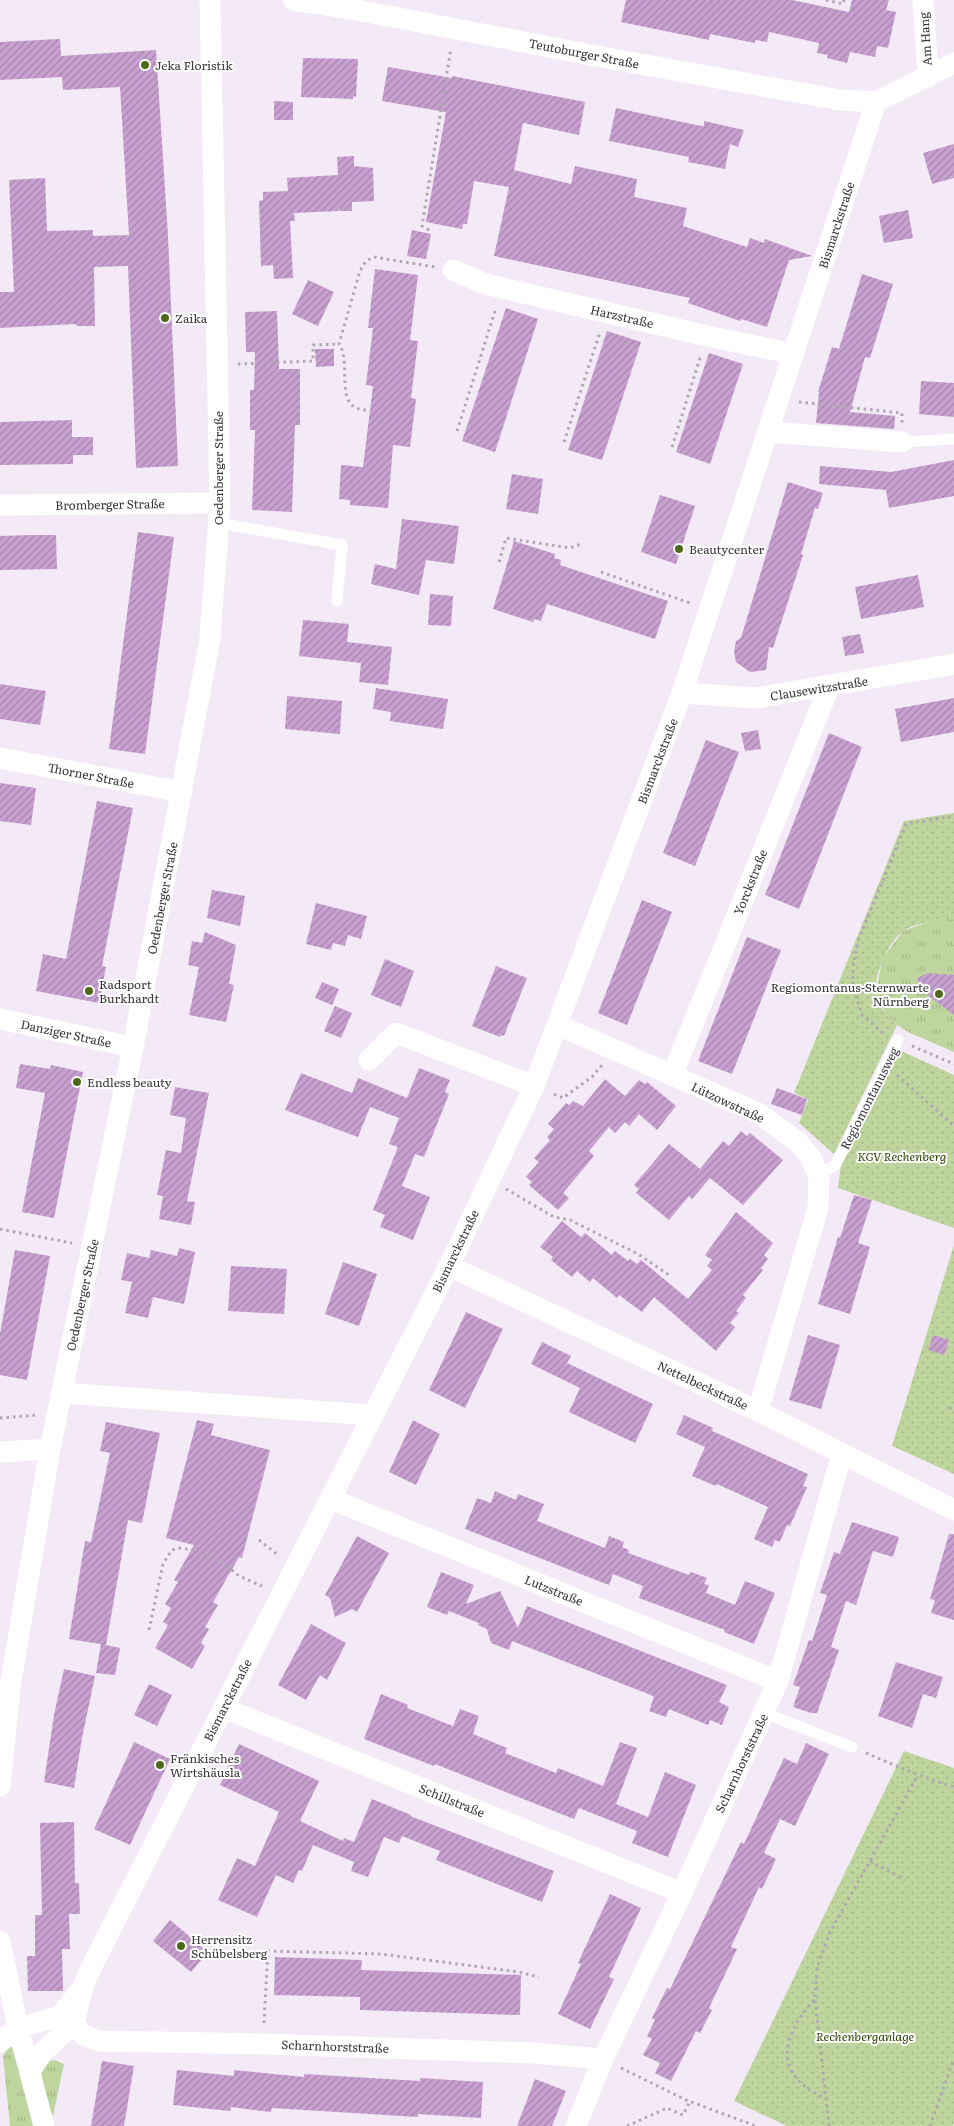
<svg xmlns="http://www.w3.org/2000/svg" width="954" height="2126" viewBox="0 0 954 2126" font-family="Literata,serif">
	<style>
		.grass { fill: url(#grass-tufts) }
		.park { fill: url(#park-dots) }
		.building { fill: url(#building-hatch) }
		.lines { fill: none; stroke-linecap: round; stroke-linejoin: round }
		.path { stroke: #afa6b0; stroke-width: 3; stroke-dasharray: 2.5 4; stroke-linecap: butt }
		.lane { stroke: #fff; stroke-width: 11 }
		.street { stroke: #fff; stroke-width: 21 }
		.poi-dot { fill: #4f691b; stroke: #fff; stroke-width: 2 }
		.labels { text-anchor: middle; dominant-baseline: central; stroke-width: 4; stroke-linejoin: round; paint-order: stroke }
		.street-label { font-size: 12px; fill: #39353a; stroke: #fff }
		.poi-label { font-size: 12px; fill: #39353a; stroke: #fff; text-anchor: start }
		.park-label { font-size: 12px; font-style: italic; fill: #324505; stroke: #fff }
	</style>
	<defs>
		<pattern id="grass-tufts" width="24" height="20" patternUnits="userSpaceOnUse" patternTransform="scale(1.25)"><rect width="24" height="20" fill="#bed59e"/><path d="M3 7l-1-3M5 7V3M7 7l1-3M15 17l-1-3M17 17v-4M19 17l1-3" fill="none" stroke="#a4b789"/></pattern>
		<pattern id="park-dots" width="8" height="8" patternUnits="userSpaceOnUse" patternTransform="scale(1.25)"><rect width="8" height="8" fill="#bed59e"/><path d="M2 2h.1M6 6h.1" fill="none" stroke="#a4b789" stroke-width="1.8" stroke-linecap="round"/></pattern>
		<pattern id="building-hatch" width="6" height="6" patternUnits="userSpaceOnUse" patternTransform="scale(1.25)"><rect width="6" height="6" fill="#c9a1d1"/><path d="M-1 1l2-2M0 6l6-6M5 7l2-2" fill="none" stroke="#a484ab"/></pattern>
	</defs>
	<rect width="100%" height="100%" fill="#f4e9f6"/>
	<!-- grass -->
	<path class="grass" d="M954 918V1052L908 1032 897 1025 887 1015 876 995 882 959 903 931 933 920Z
		M13 2046 34 2126H10L3 2056 9 2047Z
		M55 2060 64 2064 53 2116 47 2107 41 2074 49 2061Z"/>
	<!-- park -->
	<path class="park" d="M954 813V918C941 920 912 923 902 932 887 944 874 975 876 994 877 1005 889 1018 897 1025L834 1154 799 1123 808 1099 794 1093 904 821Z
		M899 1050 954 1075V1228L838 1188 841 1163Z
		M954 1245V1474L892 1446Z
		M904 1751 954 1768V2123L953 2126H787L734 2101Z"/>
	<!-- building -->
	<path class="building" d="M626 0H792L849 12 852 0H889L886 10 896 12 888 48 877 46 875 57 850 52 847 63 827 58 828 55 817 53 819 43 769 32 767 42 755 40V43L710 34 709 40 621 22Z
		M60 39 61 56 156 50 168 236 178 466 136 468 128 266 94 267 95 326H76V324L0 328V292H14L9 180 45 178 47 231 93 230V236L129 235 120 87 63 90 62 77 0 80V42Z
		M303 58 358 59 356 97 353 96V99L301 97Z
		M388 67 452 78V76L585 102 579 135 523 123 514 170 571 184 575 166 637 179 634 197 687 208 683 226 747 247 750 238 764 243 765 239 812 256 789 260 767 327 741 319 740 321 688 303 690 298 494 256 509 187 474 181 467 224H463L462 229 426 222 446 112 382 101Z
		M274 101 293 102V120H274Z
		M616 108 696 125 704 126V121L744 130 738 147 730 144 725 169 688 162 689 157 609 141Z
		M954 144V178L932 184 923 153Z
		M354 156V166L373 168 374 201 352 202V211H339L338 207V211L294 213 295 221H290L293 278 274 279 273 265 261 266 259 201 263 200V192L288 191 287 178 338 175 337 157Z
		M908 210 913 238 884 243 879 216Z
		M412 230 431 234 426 259 407 256Z
		M375 269 418 275 410 340 418 341 411 398 416 399 410 447 393 445 388 508 350 505V500L339 499 341 465 363 467 373 386 366 385 373 328H368Z
		M862 274 893 284 870 358 865 357 850 412 895 416 894 429 816 423 819 392H818L832 347 839 349Z
		M308 280 334 292 318 326 292 314Z
		M506 308 538 319 495 452 462 441Z
		M277 311 279 369H300V425H295L292 512 252 510 255 430H250V390H254L255 352H246L245 312Z
		M607 331 641 342 602 460 568 450Z
		M315 349H334V366L316 367Z
		M709 353 743 364 710 464 676 452Z
		M921 381 954 383V417L919 414Z
		M72 420V437H93V455H73V464L0 465V422Z
		M954 460V496L889 508 886 490 819 484 820 466 891 472Z
		M512 474 543 479 538 514 506 509Z
		M788 482 823 493 818 509 815 508 801 554 803 555 773 648 769 647 766 670 750 672 736 662 734 652 736 641 741 638Z
		M660 495 695 506 676 564 641 552Z
		M402 519 459 526 454 564 426 560 419 595 371 584 375 564 396 569Z
		M138 532 174 537 145 754 109 749Z
		M30 535H56L57 569 0 570V536Z
		M514 541 555 554 554 558 561 560 560 565 668 601 655 639 547 604 541 621 534 619 533 622 493 609Z
		M918 575 924 607 861 619 855 587Z
		M430 594 453 596 451 626 428 625Z
		M303 620 349 624 347 642 392 647 388 685 359 682 361 663 299 656Z
		M860 634 864 653 845 656 842 637Z
		M0 684 46 691 40 725 0 719Z
		M376 688 448 699 443 729 390 721 391 712 373 709Z
		M287 696 342 701 340 734 285 729Z
		M954 698V732L901 742 895 709Z
		M758 730 761 749 745 751 741 733Z
		M829 733 862 747 799 909 765 895Z
		M706 740 739 752 695 866 663 853Z
		M0 783 36 788 31 825 0 821Z
		M97 801 133 808 102 966 106 967 99 1003 36 991 43 954 66 959Z
		M212 890 245 896 240 926 207 918Z
		M642 900 672 912 627 1025 598 1013Z
		M316 903 367 916 361 939 348 935 345 946 333 943 331 950 306 944Z
		M205 932 236 945 229 984 234 985 226 1022 189 1015 199 967 188 965 192 941 202 943Z
		M747 937 781 950 732 1074 698 1061Z
		M385 959 414 971 401 1007 371 995Z
		M496 966 527 978 504 1036 501 1035 500 1037 472 1026Z
		M927 973 954 975V1015L917 987 918 978Z
		M322 982 339 989 332 1005 315 998Z
		M335 1006 352 1013 341 1038 324 1031Z
		M20 1064 50 1069 51 1065 83 1072 54 1218 22 1212 45 1093 16 1088Z
		M419 1068 450 1080 445 1092 449 1094 424 1157 415 1154 402 1186 430 1197 413 1240 380 1227 385 1215 373 1210 398 1147 389 1144 399 1118 370 1107 358 1137 285 1110 301 1073 352 1093 358 1078 407 1098Z
		M605 1079 625 1096 639 1080 645 1084 647 1082 676 1106 657 1130 639 1114 629 1126 625 1122 615 1133 609 1127 589 1151 594 1156 563 1193 569 1198 558 1210 529 1185 532 1182 526 1177 539 1162 534 1158 550 1140 547 1137 554 1129 548 1124 566 1103 569 1105 573 1101 583 1106Z
		M175 1087 209 1093 187 1201 195 1202 191 1225 159 1219 163 1196 157 1195 166 1150 181 1153 186 1118 170 1115Z
		M777 1088 807 1099 802 1115 771 1104Z
		M741 1131 747 1136 750 1133 783 1160 743 1205 710 1178 692 1199 689 1196 669 1220 636 1193 639 1189 634 1185 669 1144 704 1172 700 1169 723 1141 729 1146Z
		M854 1195 872 1200 858 1243 870 1247 850 1314 818 1304 838 1237 840 1238Z
		M736 1212 773 1243 764 1255 768 1259 761 1268 763 1270 743 1295 746 1298 736 1311 739 1313 730 1323 735 1327 716 1351 654 1297 642 1312 619 1295 617 1298 593 1278 590 1282 577 1271 572 1277 551 1260 553 1257 540 1247 562 1221 581 1237 585 1233 612 1255 615 1251 628 1261 630 1259 637 1264 641 1260 688 1299 712 1270 707 1266 712 1260 705 1255Z
		M179 1248 195 1252 184 1304 153 1297 148 1318 125 1313 132 1282 121 1280 127 1253 149 1258 151 1250 177 1256Z
		M15 1250 50 1256 27 1380 0 1375V1334Z
		M343 1262 377 1274 359 1326 325 1314Z
		M231 1266 287 1269 284 1314 228 1311Z
		M466 1312 503 1329 465 1408 429 1390Z
		M808 1335 840 1345 821 1409 789 1400Z
		M933 1335 949 1340 944 1355 928 1350Z
		M542 1342 571 1356 567 1363 653 1404 635 1443 569 1412 580 1388 531 1364Z
		M684 1415 713 1428 712 1431 808 1474 803 1486 807 1487 790 1526 787 1525 780 1542 775 1540 772 1547 754 1539 768 1507 717 1484 716 1486 692 1476 705 1447 676 1434Z
		M197 1420 214 1424 211 1435 270 1450 242 1558 239 1557 213 1602 218 1605 205 1627 209 1629 201 1643 205 1646 192 1669 155 1648 168 1625 163 1622 171 1608 165 1604 178 1582 174 1580 194 1545 166 1538Z
		M413 1420 440 1434 416 1485 389 1472Z
		M106 1422 160 1433 142 1523 128 1520 106 1645 69 1639 85 1541 91 1542 110 1453 100 1451Z
		M495 1491 516 1500 518 1494 544 1504 537 1521 605 1548 609 1536 624 1542 622 1547 629 1550 628 1553 689 1575 691 1572 707 1578 704 1584 709 1585 706 1593 735 1605 745 1581 775 1593 754 1644 724 1632 725 1630 639 1598 643 1586 613 1574 609 1585 465 1529 477 1498 491 1503Z
		M852 1522 899 1537 893 1557 873 1551 856 1605 846 1601 831 1647 839 1650 817 1713H811L793 1707 800 1687 793 1685 809 1640 812 1641 827 1595 820 1593 834 1552 840 1554Z
		M949 1534H954V1620L931 1613 935 1600 930 1599Z
		M357 1536 389 1553 357 1612 352 1609 335 1617 330 1598 325 1595Z
		M441 1572 474 1585 466 1604 500 1591 518 1628 527 1606 727 1685 719 1702 729 1707 722 1725 710 1720 708 1725 669 1709 666 1717 649 1711 654 1697 651 1695 512 1641 509 1650 491 1643 487 1629 478 1625 479 1623 449 1611 447 1615 427 1607Z
		M311 1624 346 1643 327 1680 320 1675 306 1700 278 1685Z
		M101 1644 120 1648 115 1675 96 1673Z
		M896 1662 943 1677 936 1698 923 1694 912 1728 878 1716Z
		M64 1669 95 1676 82 1738 74 1788 44 1782 54 1715Z
		M149 1684 172 1695 157 1726 134 1715Z
		M381 1694 408 1705 407 1708 453 1726 460 1709 479 1716 473 1734 507 1748 505 1753 556 1773 558 1768 603 1786 620 1742 637 1748 616 1804 648 1817 665 1772 696 1785 668 1857 632 1843 637 1831 579 1808 574 1819 435 1764 434 1766 364 1739Z
		M134 1742 170 1759 130 1845 94 1829Z
		M806 1743 829 1754 795 1826 780 1819 764 1853 776 1859 762 1889 759 1887 731 1947 737 1949 709 2008 712 2010 700 2033 696 2031 671 2081 655 2073 660 2063 643 2055 652 2039 647 2036 655 2020 652 2018 667 1988 670 1989 741 1842 744 1844 784 1758 797 1764Z
		M239 1744 319 1781 300 1821 343 1841 344 1838 354 1842 372 1799 411 1815 410 1816 554 1871 542 1902 436 1860 440 1851 402 1836 399 1843 384 1837 368 1877 351 1871 354 1862 313 1845 302 1871 299 1870 293 1883 276 1875 257 1917 218 1900 237 1858 255 1866 279 1812 220 1785Z
		M74 1822 75 1883H79L80 1914H69L70 1949H62L63 1991H28L27 1956H35V1915H42L40 1823Z
		M610 1894 641 1908 609 1977 614 1979 590 2029 558 2014 581 1964 578 1963Z
		M170 1920 208 1952 191 1972 153 1941Z
		M275 1957 362 1960 361 1970 521 1975 520 2015 360 2010V1997L274 1995Z
		M102 2061 134 2066 124 2126H91Z
		M177 2070 234 2076V2070L304 2077V2074L420 2081V2078L483 2082 481 2118 418 2114V2117L272 2108 271 2112 231 2107 230 2111 173 2105Z
		M535 2079 566 2091 552 2126H517Z"/>
	<g class="lines">
		<!-- path -->
		<path class="path" d="M826 0 843 4 844 0
			M429 230 422 226 451 48
			M238 364 313 361V345L339 344
			M799 402 902 413V423
			M366 410C332 409 353 365 339 344L360 271 366 261 374 257 435 267
			M457 431 496 308
			M564 442 600 332
			M672 447 701 355
			M499 562 506 538 570 548 581 544
			M601 572 690 603
			M883 1033 862 1015 853 986V968L858 941 906 824 954 816
			M912 1046 954 1064
			M897 1075 954 1126
			M554 1094 563 1098 593 1076 602 1065
			M506 1189 554 1217 570 1220 638 1254 669 1275
			M0 1229 72 1243
			M949 1408 954 1410
			M0 1418 37 1415
			M259 1540 278 1555
			M149 1630 163 1564 172 1550 178 1548 194 1550 222 1562 239 1576 262 1586
			M866 1753 918 1775 954 1787
			M870 1861 905 1880
			M814 2000C798 2017 777 2049 793 2073 800 2086 814 2093 826 2099
			M264 2023 268 1951 381 1954 519 1972 539 1977
			M621 2068 686 2100 756 2126
			M627 2126 667 2108 683 2115 690 2101
			M829 2126 815 1999 817 1968 829 1934 918 1775
			M930 2126 954 2059"/>
		<!-- lane -->
		<path class="lane" d="M902 442 954 439
			M219 523 342 545 337 601
			M819 1176 836 1164 898 1040
			M764 1713 852 1747"/>
		<!-- street -->
		<path class="street" d="M293 0 346 8 607 58 840 100 876 102
			M923 0 928 77
			M453 270 483 283 502 288 707 336 794 354
			M768 432 902 442
			M0 505 220 503
			M682 693 756 698 954 664
			M0 758 182 792
			M0 1019 133 1047
			M558 1025 758 1113 798 1142 810 1156 819 1176 818 1208 758 1411
			M369 1060 396 1033 534 1086
			M672 1076 829 687
			M449 1266 758 1411 954 1510
			M61 1393 372 1415
			M0 1452 50 1449
			M331 1499 778 1681
			M223 1708 682 1893
			M0 1786 10 1687 50 1449 133 1047 210 639 220 503 210 0
			M0 1941 18 2028 44 2126
			M74 2023 83 2035 99 2041 263 2044 533 2053 603 2059
			M0 2042 18 2028 60 2016 80 1991
			M30 2070 43 2052 74 2023 83 1987 91 1968 449 1266 534 1086 682 693 876 102 954 63
			M576 2126 603 2059 682 1893 778 1681 842 1453"/>
	</g>
	<!-- markers -->
	<g class="poi-dot">
		<circle cx="145" cy="65" r="5"/>
		<circle cx="165" cy="318" r="5"/>
		<circle cx="679" cy="549" r="5"/>
		<circle cx="89" cy="991" r="5"/>
		<circle cx="939" cy="994" r="5"/>
		<circle cx="77" cy="1082" r="5"/>
		<circle cx="160" cy="1765" r="5"/>
		<circle cx="181" cy="1946" r="5"/>
	</g>
	<g class="labels">
		<!-- street labels -->
		<g class="street-label">
			<text transform="translate(925 39) rotate(-94)">Am Hang</text>
			<text transform="translate(584 53) rotate(11)">Teutoburger Straße</text>
			<text transform="translate(836 225) rotate(-72)">Bismarckstraße</text>
			<text transform="translate(622 316) rotate(13)">Harzstraße</text>
			<text transform="translate(218 468) rotate(-90)">Oedenberger Straße</text>
			<text transform="translate(110 504) rotate(-1)">Bromberger Straße</text>
			<text transform="translate(819 688) rotate(-9)">Clausewitzstraße</text>
			<text transform="translate(657 761) rotate(-69)">Bismarckstraße</text>
			<text transform="translate(91 775) rotate(11)">Thorner Straße</text>
			<text transform="translate(750 882) rotate(-68)">Yorckstraße</text>
			<text transform="translate(162 898) rotate(-79)">Oedenberger Straße</text>
			<text transform="translate(66 1033) rotate(12)">Danziger Straße</text>
			<text transform="translate(869 1098) rotate(-63)">Regiomontanusweg</text>
			<text transform="translate(728 1102) rotate(25)">Lützowstraße</text>
			<text transform="translate(455 1251) rotate(-64)">Bismarckstraße</text>
			<text transform="translate(82 1295) rotate(-78)">Oedenberger Straße</text>
			<text transform="translate(703 1385) rotate(25)">Nettelbeckstraße</text>
			<text transform="translate(554 1590) rotate(22)">Lutzstraße</text>
			<text transform="translate(227 1700) rotate(-63)">Bismarckstraße</text>
			<text transform="translate(741 1763) rotate(-65)">Scharnhorststraße</text>
			<text transform="translate(452 1800) rotate(22)">Schillstraße</text>
			<text transform="translate(335 2046) rotate(2)">Scharnhorststraße</text>
		</g>
		<!-- poi labels -->
		<g class="poi-label">
			<text x="155" y="65">Jeka Floristik</text>
			<text x="175" y="318">Zaika</text>
			<text x="689" y="549">Beautycenter</text>
			<text x="99" y="984">Radsport<tspan x="99" dy="14">Burkhardt</tspan></text>
			<text x="929" y="987" text-anchor="end">Regiomontanus-Sternwarte<tspan x="929" dy="14">Nürnberg</tspan></text>
			<text x="87" y="1082">Endless beauty</text>
			<text x="170" y="1758">Fränkisches<tspan x="170" dy="14">Wirtshäusla</tspan></text>
			<text x="191" y="1939">Herrensitz<tspan x="191" dy="14">Schübelsberg</tspan></text>
		</g>
		<!-- park labels -->
		<g class="park-label">
			<text x="902" y="1156">KGV Rechenberg</text>
			<text x="865" y="2036">Rechenberganlage</text>
		</g>
	</g>
</svg>
